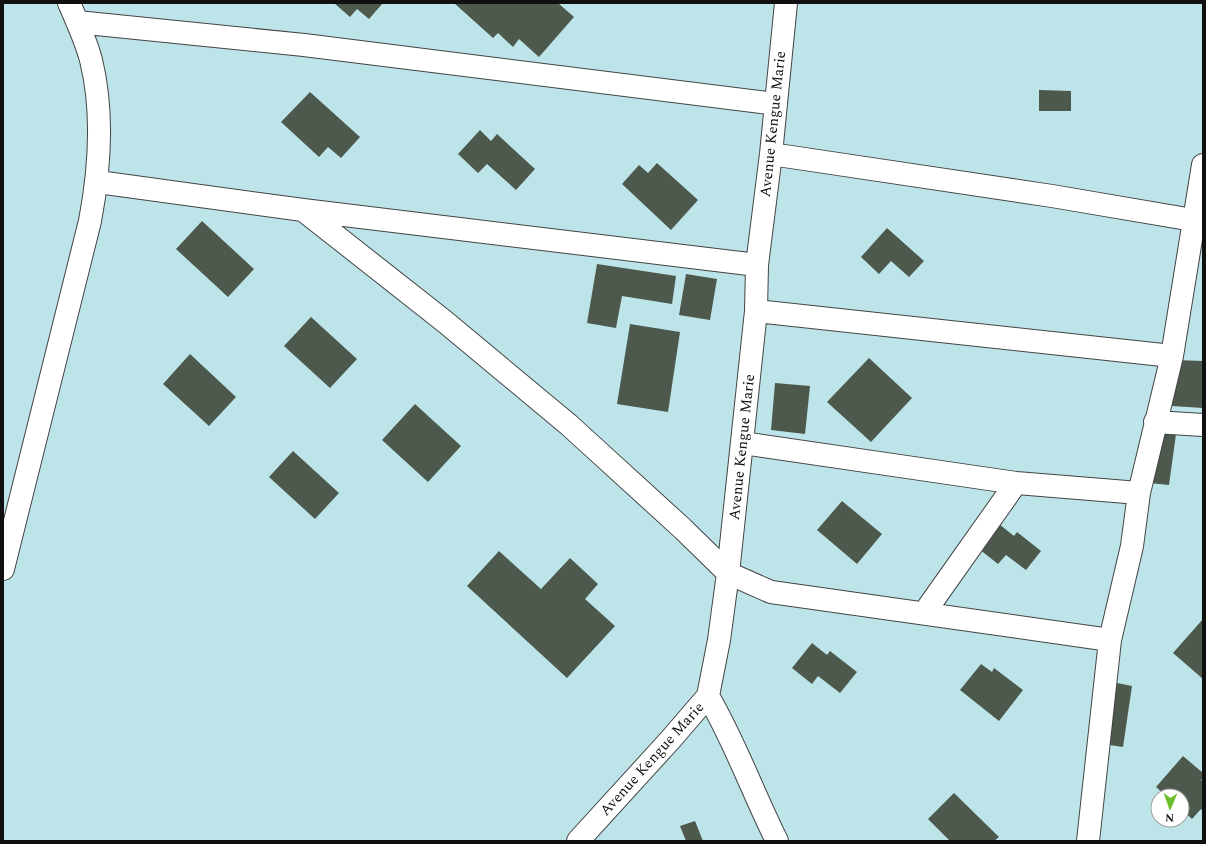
<svg xmlns="http://www.w3.org/2000/svg" width="1206" height="844" viewBox="0 0 1206 844" font-family="Spectral,serif">
	<style>
		.grass { fill: #bde5e9; fill-rule: evenodd }
		.building { fill: #4d594d }
		.lines { fill: none; stroke-linecap: round; stroke-linejoin: round }
		.minor-casing { stroke: #434343; stroke-width: 24 }
		.minor { stroke: #fff; stroke-width: 22 }
		.labels { text-anchor: middle; dominant-baseline: central; stroke-width: 4; stroke-linejoin: round; paint-order: stroke }
		.street-label { font-size: 15px; fill: #101010; stroke: #fff }
	</style>
	<rect width="100%" height="100%" fill="#f4fff8"/>
	<!-- grass -->
	<path class="grass" d="M3 3H1203V841H3ZM1158 796H1182V820H1158Z"/>
	<!-- building -->
	<path class="building" d="M334 3H383L369 19 357 9 350 17Z
		M454 3H558L574 17 539 57 519 39 513 47 498 33 493 38Z
		M1039 90 1071 91V111H1039Z
		M310 92 360 137 341 158 328 147 319 157 281 122Z
		M480 130 491 141 497 134 535 169 516 190 487 164 478 173 458 154Z
		M657 163 698 200 671 230 622 184 639 165 648 173Z
		M202 221 254 269 228 297 176 249Z
		M887 228 924 261 909 277 891 261 879 274 861 257Z
		M597 264 676 276 672 304 622 296 616 328 587 323Z
		M686 274 717 279 710 320 679 315Z
		M311 317 357 359 330 388 284 346Z
		M630 324 680 332 668 412 617 404Z
		M190 354 236 397 209 426 163 384Z
		M869 358 912 398 871 442 827 402Z
		M1175 360 1203 361V408L1172 406Z
		M775 383 810 386 805 434 771 430Z
		M415 404 461 446 428 482 382 440Z
		M1155 431 1176 434 1169 485 1149 483Z
		M293 451 339 493 315 519 269 477Z
		M842 501 882 534 857 564 817 530Z
		M999 524 1014 536 1017 532 1041 551 1026 570 1006 555 998 564 979 549Z
		M499 551 541 589 570 558 598 584 585 599 615 626 567 678 467 586Z
		M1203 619V679L1173 653Z
		M812 643 827 655 830 651 857 672 840 693 818 676 812 684 792 668Z
		M981 664 992 672 994 668 1023 690 999 721 960 690Z
		M1112 682 1132 686 1123 747 1103 744Z
		M1183 756 1203 773V778L1201 780 1203 782V812L1201 809 1192 819 1182 810V796H1166L1156 787Z
		M954 793 999 837 994 841H950L928 819Z
		M695 821 703 841H686L680 826Z"/>
	<g class="lines">
		<defs>
			<path id="minor" d="M77 22 304 45 776 104
				M771 154 1052 196 1193 220
				M98 182 303 210 757 265
				M303 210 444 321 569 425 683 529 728 573 771 592 1110 640
				M756 311 1172 356
				M1155 422 1203 425
				M743 443 1016 483 1139 493
				M3 569 90 221C100 168 104 113 91 60 86 41 77 21 69 3
				M924 613 1016 483
				M708 696C735 742 753 793 777 841
				M578 841 671 739 708 696 719 640 728 573 756 311 757 265 771 154 786 3
				M1088 841 1110 640 1132 546 1139 493 1172 356 1203 165"/>
		</defs>
		<!-- minor casing -->
		<use href="#minor" class="minor-casing"/>
		<!-- minor -->
		<use href="#minor" class="minor"/>
	</g>
	<g class="labels">
		<!-- street labels -->
		<g class="street-label">
			<text transform="translate(773 124) rotate(-84)">Avenue Kengue Marie</text>
			<text transform="translate(742 447) rotate(-84)">Avenue Kengue Marie</text>
			<text transform="translate(652 759) rotate(-48)">Avenue Kengue Marie</text>
		</g>
	</g>
	<!-- border -->
	<rect width="1206" height="844" fill="none" stroke="#101010" stroke-width="8"/>
	<!-- north arrow -->
	<g transform="translate(1170 808) rotate(182)"><circle r="19" fill="#ffffff" stroke="#9f9f9f"/>
	<path d="M0-3L7 15L0 10L-7 15Z" fill="#6bbe2b"/>
	<text y="-6" font-size="11" font-weight="bold" text-anchor="middle" fill="#101010">N</text>
	</g>
</svg>
